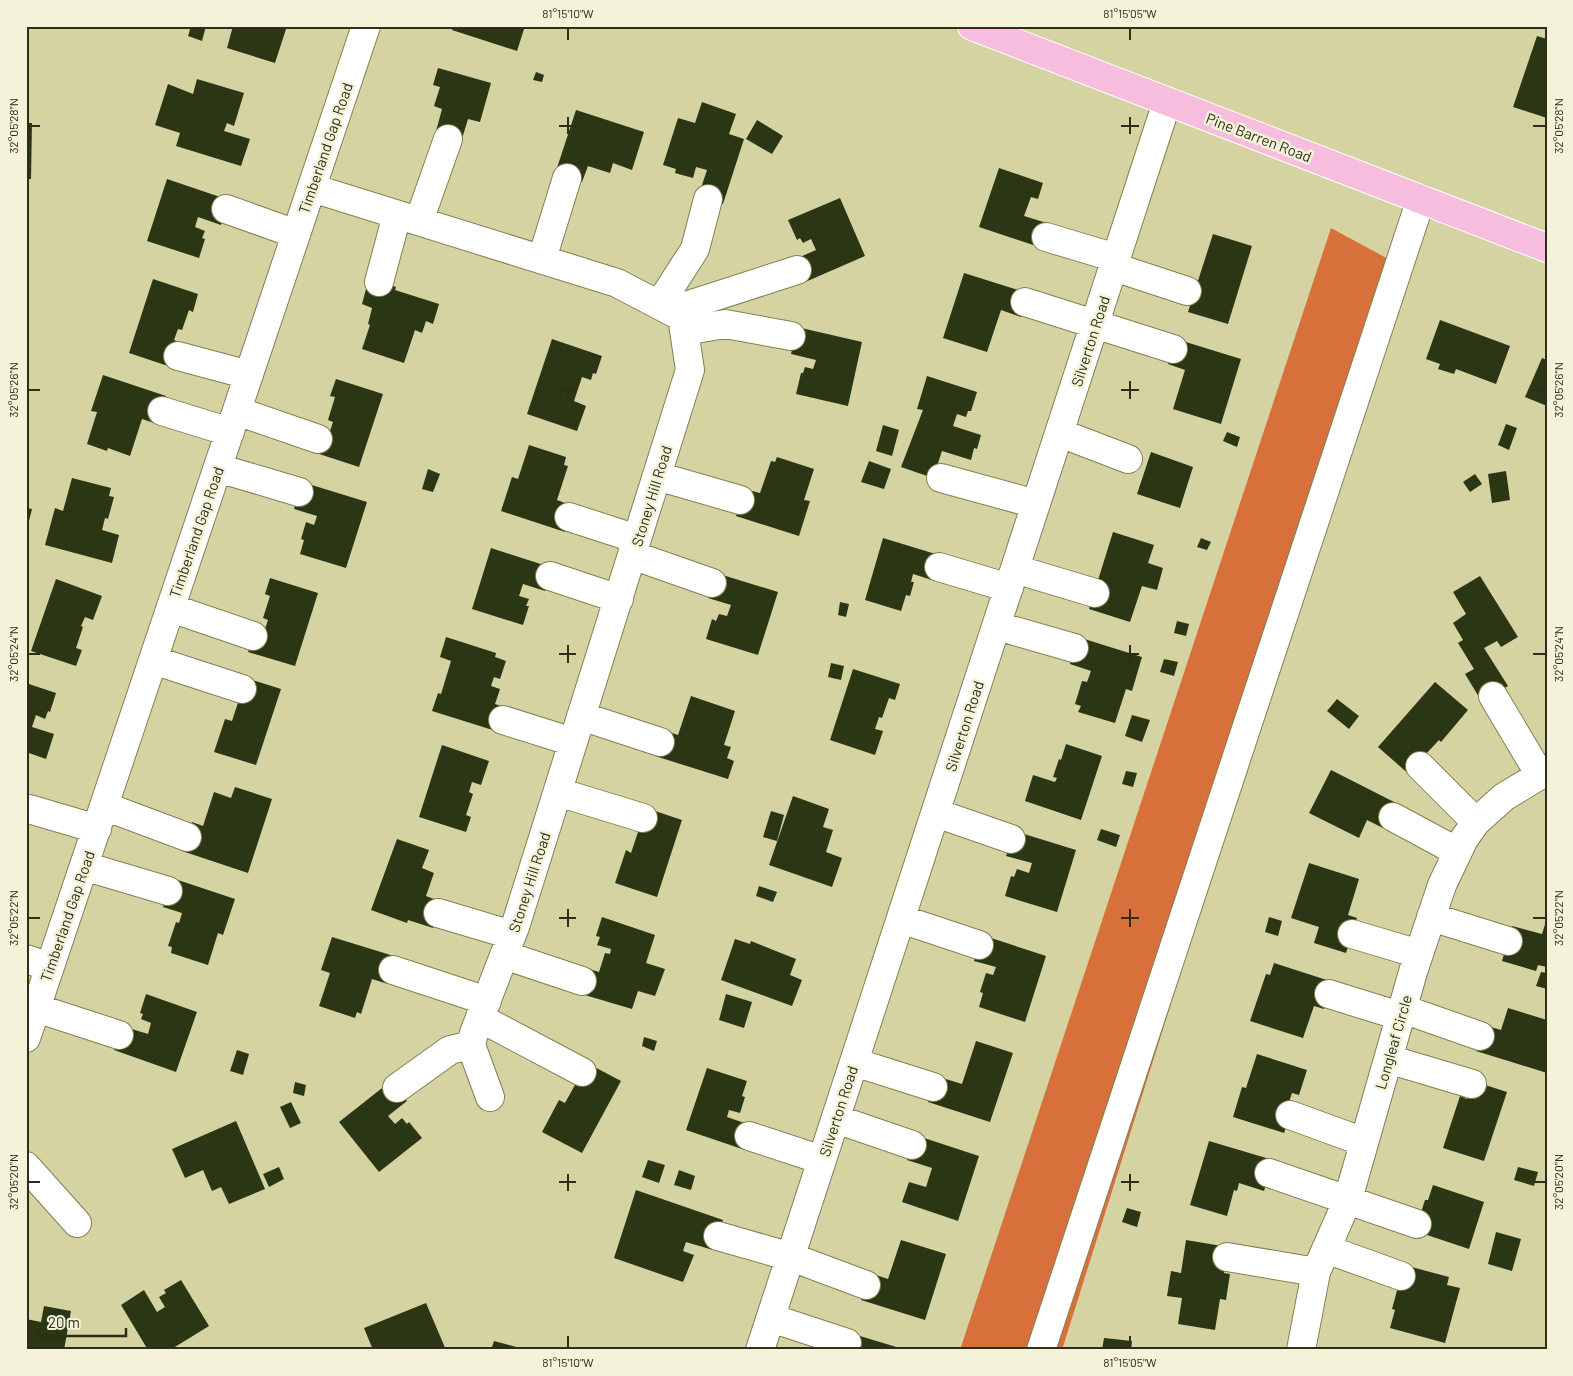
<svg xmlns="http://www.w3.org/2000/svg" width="1573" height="1376" viewBox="0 0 1573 1376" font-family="Barlow,sans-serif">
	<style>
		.forest { fill: #d8703c }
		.building { fill: #2b3714 }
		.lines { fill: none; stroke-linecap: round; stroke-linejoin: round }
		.minor-casing { stroke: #828052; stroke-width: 30 }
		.major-casing { stroke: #fff; stroke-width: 30 }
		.minor { stroke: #fff; stroke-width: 28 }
		.major { stroke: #f7bdde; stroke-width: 28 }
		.ticks { fill: none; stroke: #2e2d1a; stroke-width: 2 }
		.labels { text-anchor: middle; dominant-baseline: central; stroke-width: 5; stroke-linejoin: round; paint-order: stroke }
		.street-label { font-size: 15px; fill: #2e2d1a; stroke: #f4f3da }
		.neatline { fill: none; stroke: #2e2d1a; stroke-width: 2 }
		.ticks-label { font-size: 12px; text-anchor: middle; fill: #2e2d1a }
	</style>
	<rect width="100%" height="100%" fill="#d6d3a3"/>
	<!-- forest -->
	<path class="forest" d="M1331 228 1403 267 1062 1350H960Z"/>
	<!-- building -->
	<path class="building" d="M191 26H206L202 41 188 36Z
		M233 26H287L275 63 227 48Z
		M453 26H525L517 51 452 30Z
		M1537 36 1547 39V118L1513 107Z
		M438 68 491 83 480 122 468 119 461 142 435 135 442 109 434 106 440 87 433 85Z
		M536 72 544 75 542 82 533 80Z
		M197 79 244 93 234 126 227 123 224 131 250 139 241 166 176 146 180 133 155 125 168 84 193 94Z
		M702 102 736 114 729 134 744 139 723 204 698 197 707 170 696 167 693 178 675 173 676 169 663 165 678 118 695 123Z
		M576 110 644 132 632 170 613 163 610 173 588 166 582 182 555 174Z
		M757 120 783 136 772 154 746 139Z
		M26 123H32L31 179H26Z
		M999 168 1043 183 1038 199 1031 197 1024 216 1050 224 1042 248 979 227Z
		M167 179 229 200 221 225 198 217 195 227 205 231 202 238 205 239 199 258 147 241Z
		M840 198 865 256 803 283 793 260 816 250 811 239 803 243 800 238 797 240 788 220Z
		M1213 234 1252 246 1228 324 1188 312Z
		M964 273 1028 293 1021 317 1001 310 987 352 943 338Z
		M369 278 396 287 395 290 439 304 433 324 426 321 422 333 415 330 404 363 362 349 370 325 368 324 372 308 362 304Z
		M153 279 198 294 193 312 189 310 182 330 178 329 174 340 182 343 174 368 129 353Z
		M1440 320 1510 346 1496 384 1456 369 1454 374 1438 369 1440 364 1426 359Z
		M797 327 862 342 848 406 796 394 801 373H803L805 367 813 369 816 360 791 354Z
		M552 339 602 356 596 374 593 373 591 380 582 377 574 401 586 406 577 431 527 414Z
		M1176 339 1241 359 1221 424 1173 409 1185 370 1168 364Z
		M1542 358 1547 360V406L1525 397Z
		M103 375 166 396 157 424 142 419 130 456 108 448 107 451 87 444 97 412 91 411Z
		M927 376 977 392 971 411H968L966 417 957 414 953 426 981 435 977 449 974 448 971 460 942 451 933 478 901 467 923 410 917 409Z
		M336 379 383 394 359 467 313 452 321 428 330 431 333 422 328 420 335 397 330 396Z
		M1506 424 1517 428 1509 450 1498 445Z
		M883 425 899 430 892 456 876 451Z
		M1227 432 1240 437 1237 447 1223 441Z
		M529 445 566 457 564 465 568 466 557 500 573 506 565 532 501 511 512 477 518 479Z
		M1151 452 1193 467 1180 508 1137 494Z
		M777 457 814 469 804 500 810 501 799 536 736 516 744 489 760 493 771 461 775 462Z
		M869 461 891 469 884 489 861 482Z
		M428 469 440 474 433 492 422 489Z
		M1506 471 1510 500 1492 503 1488 474Z
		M1475 474 1482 484 1470 492 1463 482Z
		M72 478 111 488 109 496 114 497 108 519 105 518 102 530 119 535 112 563 45 545 55 508 63 511Z
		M302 482 367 502 346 568 300 554 304 540 301 539 306 522 314 525 317 516 294 509Z
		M26 508 32 509 27 529H26Z
		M1113 532 1154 545 1148 563 1163 568 1157 590 1142 586 1130 622 1089 609Z
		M883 538 942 556 935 581 913 574 911 582H914L910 596 906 595 901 611 865 600Z
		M1201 538 1211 542 1207 550 1197 547Z
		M491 548 553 568 545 591 523 584 519 596 529 599 526 606H529L523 625 472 609Z
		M716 573 778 592 758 655 706 639 712 619 716 621 719 614 727 616 731 605 708 598Z
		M1480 576 1518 637 1501 647 1497 641 1484 648 1508 686 1482 702 1465 674 1474 669 1458 643 1463 640 1453 623 1466 614 1453 592Z
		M270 578 318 593 295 666 248 652 256 626 265 629 268 620 263 618 270 596 265 594Z
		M56 579 102 596 93 620 85 617 81 626 83 627 76 648 82 650 76 666 31 651Z
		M840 602 849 604 846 617 838 615Z
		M1177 621 1189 624 1186 636 1174 633Z
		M446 637 496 653 495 657 506 661 500 679 494 677 491 686 500 689 495 704 507 708 499 732 432 711 438 693 441 694 451 661 440 657Z
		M1078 637 1142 657 1132 691 1126 689 1115 723 1078 712 1081 706 1075 704 1082 681 1087 682 1091 671 1070 664Z
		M1164 659 1178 662 1174 676 1160 672Z
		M831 663 844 666 841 680 828 677Z
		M853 669 900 684 895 700 889 698 882 718 879 717 875 729 883 731 875 755 830 740Z
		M246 678 281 689 256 765 214 752 225 719 232 721Z
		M1435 682 1468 710 1441 742 1439 740 1425 755 1411 776 1378 747Z
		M26 683 56 693 50 712 48 711 45 719 36 715 32 727 54 734 46 759 26 752Z
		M691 696 735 711 724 745 731 747 727 758 734 761 728 779 655 756 663 730 678 735Z
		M1337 699 1359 716 1349 729 1327 711Z
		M1132 715 1150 720 1142 742 1125 736Z
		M1066 744 1102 756 1081 820 1025 801 1033 775 1055 782 1057 778 1053 777 1059 759 1061 760Z
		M442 745 489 761 481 785 472 782 469 792 473 794 466 815 471 817 466 832 419 817Z
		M1331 770 1400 805 1387 830 1367 820 1359 838 1309 813Z
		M1126 771 1137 773 1133 787 1122 784Z
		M235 787 272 799 248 873 182 851 192 822 203 826 214 792 231 798Z
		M793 796 829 809 823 827 833 830 826 852 842 858 832 887 769 865Z
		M646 808 682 820 657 897 615 883 626 850 631 853Z
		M771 811 784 815 777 841 763 837Z
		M1101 829 1120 835 1116 847 1097 840Z
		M1014 831 1076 850 1057 912 1005 896 1011 876 1014 877 1017 869 1029 873 1032 863 1006 856Z
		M397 839 429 850 422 868 434 873 426 896 442 902 433 928 408 920 407 923 371 910Z
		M1309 863 1359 879 1348 915 1357 918 1346 953 1314 943 1319 927 1291 918Z
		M172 878 235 899 223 935 218 933 208 965 171 953 172 947 168 946 176 922 179 923 182 913 163 907Z
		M759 886 777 892 773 902 756 896Z
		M602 917 655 935 646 963 665 969 655 996 638 991 632 1009 578 993 586 968 599 972 605 953 610 954 611 949 597 945 600 937 596 936Z
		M1269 917 1282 921 1278 936 1265 932Z
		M1547 918V967L1538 965 1536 971 1502 961 1512 926 1542 934Z
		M982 935 1046 956 1025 1022 979 1007 983 993 980 992 986 973 993 975 996 967 974 961Z
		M332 937 397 957 388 984 372 979 361 1014 357 1012 355 1018 319 1006 330 973 321 970Z
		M735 939 750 944 751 941 796 959 790 975 802 980 792 1006 721 980Z
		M1274 963 1333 982 1324 1009 1314 1006 1303 1038 1250 1021 1266 974 1270 975Z
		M1541 972 1547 973V989L1536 986Z
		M146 994 197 1012 176 1072 114 1050 122 1026 148 1034 151 1023 141 1019 143 1014 140 1013Z
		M726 994 752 1002 744 1028 719 1020Z
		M1508 1008 1547 1020V1073L1476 1051 1484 1025 1501 1030Z
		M644 1037 657 1041 654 1051 642 1046Z
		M976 1041 1013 1053 990 1122 928 1102 936 1076 962 1084Z
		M237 1050 249 1054 243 1075 230 1071Z
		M1257 1054 1307 1070 1299 1095 1292 1093 1289 1102 1294 1104 1284 1133 1233 1117 1242 1087 1246 1088Z
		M587 1063 621 1081 582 1153 542 1132 559 1100 565 1103Z
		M707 1068 747 1081 742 1096 745 1097 740 1113 729 1110 727 1117 753 1126 745 1150 686 1130Z
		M391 1081 407 1101 388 1116 395 1124 402 1118 407 1124 409 1122 422 1138 379 1172 339 1122Z
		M1473 1081 1507 1092 1484 1161 1443 1148 1460 1096 1467 1099Z
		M295 1082 306 1085 304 1096 293 1093Z
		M291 1102 301 1123 290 1128 280 1107Z
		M236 1121 265 1189 229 1204 221 1187 212 1191 203 1170 185 1178 172 1149Z
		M915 1135 979 1156 958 1221 902 1202 909 1182 926 1187 932 1168 907 1160Z
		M1209 1141 1273 1160 1264 1191 1239 1183 1237 1191 1234 1190 1227 1216 1190 1205Z
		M648 1160 665 1165 659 1183 642 1177Z
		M279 1167 284 1179 269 1187 263 1174Z
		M1518 1167 1538 1172 1534 1186 1514 1180Z
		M679 1170 695 1176 691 1190 674 1185Z
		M1433 1185 1484 1202 1469 1249 1415 1231 1425 1200H1428Z
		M636 1190 723 1220 713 1250 686 1242 683 1251 694 1255 683 1282 614 1258Z
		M1127 1208 1141 1212 1137 1227 1122 1222Z
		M1496 1232 1521 1239 1512 1271 1488 1264Z
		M901 1240 946 1254 925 1320 861 1300 870 1273 888 1279Z
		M1186 1240 1228 1247 1224 1273 1230 1274 1226 1300 1220 1299 1215 1330 1178 1324 1182 1298 1167 1296 1171 1271 1181 1273Z
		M1404 1265 1449 1277 1447 1285 1460 1288 1445 1343 1390 1328 1395 1310 1392 1309Z
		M181 1280 209 1326 170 1350H148L121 1305 144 1290 157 1312 165 1307 159 1297 166 1293 164 1290Z
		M426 1303 446 1350H373L364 1328Z
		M44 1306 71 1311 64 1350H26V1319L41 1322Z
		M850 1333 903 1349V1350H845Z
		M1104 1338 1132 1341 1131 1350H1102Z
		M494 1341 524 1349V1350H491Z"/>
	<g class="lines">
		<defs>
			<path id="minor" d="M312 188 617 283 682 317 690 370 515 927 474 1033 471 1045
				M226 209 296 234
				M419 221 448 139
				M1046 237 1116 258
				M542 259 567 178
				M1114 267 1187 291
				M379 282 397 215
				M1025 302 1173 349
				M659 305 695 249 708 199
				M670 311 797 270
				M684 331 725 324 791 336
				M178 356 249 375
				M162 411 230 432
				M237 411 318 439
				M1060 433 1128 459
				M218 468 299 492
				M657 476 740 500
				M941 478 1036 504
				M569 517 637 539
				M632 555 712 583
				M939 567 1009 588
				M1015 569 1095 593
				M550 576 619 599
				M171 608 253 636
				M997 626 1074 648
				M153 660 242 689
				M1493 696 1540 775
				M581 716 660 742
				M503 720 573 742
				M1420 766 1476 822
				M558 792 643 818
				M104 806 187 837
				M29 809 97 829
				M936 813 1011 839
				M1393 817 1458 852
				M84 866 168 891
				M438 913 512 935
				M1431 917 1508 941
				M901 919 979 945
				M1352 934 1419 954
				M504 955 582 981
				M26 959 50 967
				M393 970 487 1001
				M1329 994 1400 1016
				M36 1008 119 1035
				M1403 1009 1480 1036
				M480 1018 582 1072
				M26 1038 366 26
				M471 1045 490 1097
				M1388 1059 1472 1084
				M854 1062 933 1087
				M397 1088 450 1050 471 1045
				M1290 1115 1364 1142
				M836 1119 912 1145
				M749 1136 822 1160
				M26 1166 77 1223
				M1269 1173 1417 1224
				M718 1236 791 1257 866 1285
				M1326 1249 1401 1276
				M1227 1257 1316 1272
				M771 1318 847 1343
				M760 1350 1167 102
				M1041 1350 1421 199
				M1301 1350 1316 1272 1348 1199 1413 972 1442 885 1464 839 1476 822 1504 797 1540 775 1547 773"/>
			<path id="major" d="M972 26 1547 248"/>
		</defs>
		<!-- minor casing -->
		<use href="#minor" class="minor-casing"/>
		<!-- major casing -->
		<use href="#major" class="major-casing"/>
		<!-- minor -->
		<use href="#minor" class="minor"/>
		<!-- major -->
		<use href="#major" class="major"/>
	</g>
	<!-- ticks -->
	<path class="ticks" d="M568 28V40M1130 28V40M568 117V134M1130 117V134M28 126H40M559 126H576M1121 126H1139M1533 126H1546M568 381V399M1130 381V399M28 390H40M559 390H576M1121 390H1139M1533 390H1546M568 645V663M1130 645V663M28 654H40M559 654H576M1121 654H1139M1533 654H1546M568 909V927M1130 909V927M28 918H40M559 918H576M1121 918H1139M1533 918H1546M568 1174V1191M1130 1174V1191M28 1182H40M559 1182H576M1121 1182H1139M1533 1182H1546M568 1336V1348M1130 1336V1348"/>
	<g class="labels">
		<!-- street labels -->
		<g class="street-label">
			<text transform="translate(1259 137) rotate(21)">Pine Barren Road</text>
			<text transform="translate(325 148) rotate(-71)">Timberland Gap Road</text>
			<text transform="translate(1090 341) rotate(-72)">Silverton Road</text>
			<text transform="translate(651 496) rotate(-73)">Stoney Hill Road</text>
			<text transform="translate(196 532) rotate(-71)">Timberland Gap Road</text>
			<text transform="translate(964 726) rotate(-72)">Silverton Road</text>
			<text transform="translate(529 882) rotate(-72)">Stoney Hill Road</text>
			<text transform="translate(67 916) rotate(-71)">Timberland Gap Road</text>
			<text transform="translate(1393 1042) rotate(-74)">Longleaf Circle</text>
			<text transform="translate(838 1111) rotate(-72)">Silverton Road</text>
		</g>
	</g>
	<!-- border -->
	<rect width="1573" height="1376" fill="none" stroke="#f4f3da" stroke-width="55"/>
	<!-- scale -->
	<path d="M40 1328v8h86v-8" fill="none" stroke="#2e2d1a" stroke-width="2.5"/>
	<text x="48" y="1328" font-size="15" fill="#2e2d1a" stroke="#f4f3da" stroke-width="4" paint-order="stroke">20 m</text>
	<rect x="28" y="28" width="1518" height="1320" class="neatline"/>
	<g class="ticks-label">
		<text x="568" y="18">81°15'10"W</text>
		<text x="1130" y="18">81°15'05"W</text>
		<text transform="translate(14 126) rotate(-90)" y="4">32°05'28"N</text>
		<text transform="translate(1559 126) rotate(-90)" y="4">32°05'28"N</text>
		<text transform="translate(14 390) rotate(-90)" y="4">32°05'26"N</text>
		<text transform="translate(1559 390) rotate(-90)" y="4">32°05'26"N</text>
		<text transform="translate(14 654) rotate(-90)" y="4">32°05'24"N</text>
		<text transform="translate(1559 654) rotate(-90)" y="4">32°05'24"N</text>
		<text transform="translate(14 918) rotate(-90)" y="4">32°05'22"N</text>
		<text transform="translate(1559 918) rotate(-90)" y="4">32°05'22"N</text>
		<text transform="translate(14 1182) rotate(-90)" y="4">32°05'20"N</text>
		<text transform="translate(1559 1182) rotate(-90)" y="4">32°05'20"N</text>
		<text x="568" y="1367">81°15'10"W</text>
		<text x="1130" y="1367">81°15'05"W</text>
	</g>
</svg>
